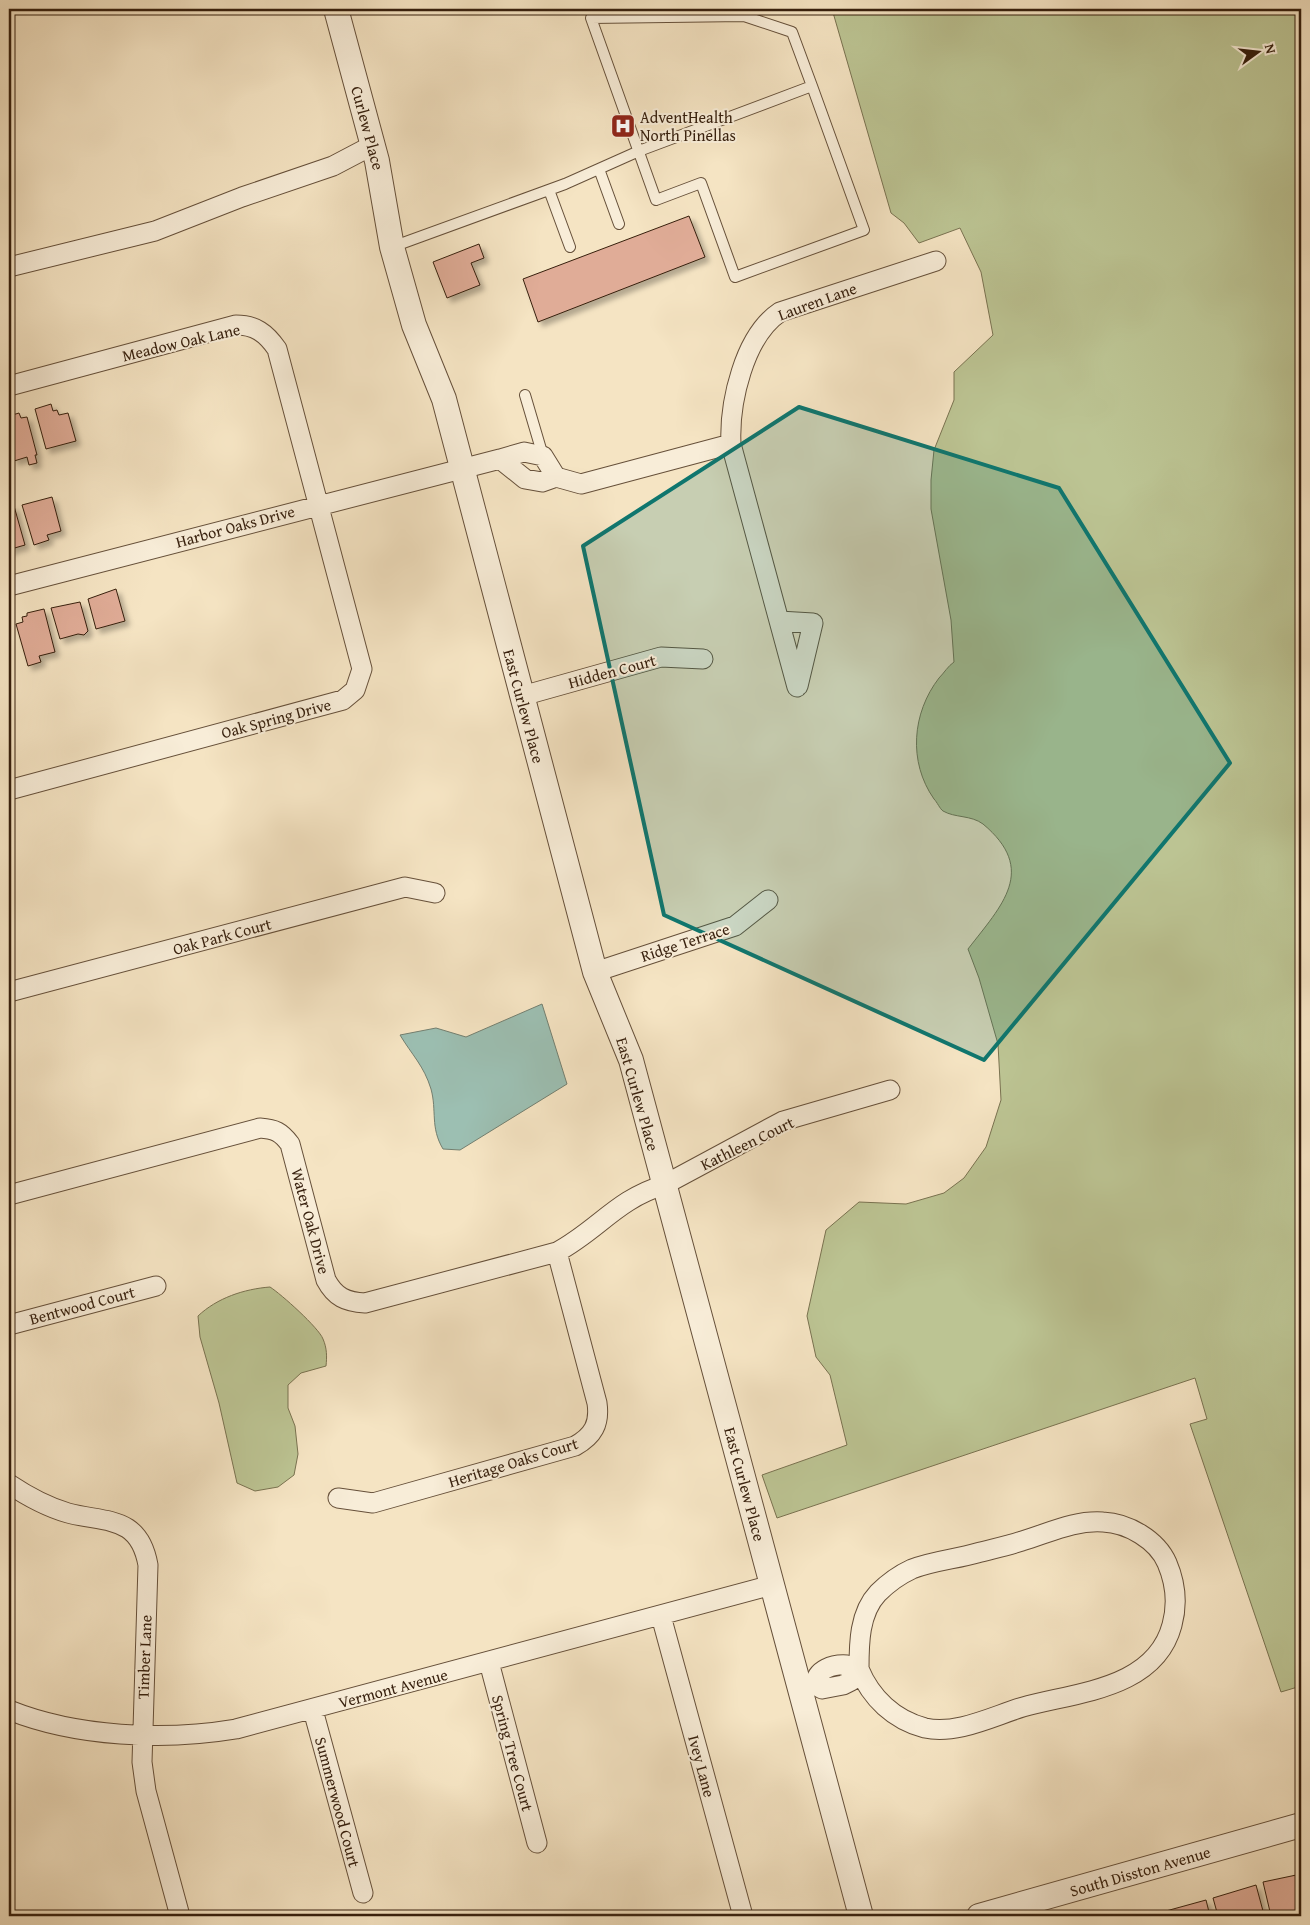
<svg xmlns="http://www.w3.org/2000/svg" width="1310" height="1925" viewBox="0 0 1310 1925" font-family="'Gentium Book Plus',serif">
	<style>
		.green { fill: #bcc493; stroke: #797250 }
		.water { fill: #9cbfb2; stroke: #737f70 }
		.building { fill: #e0ac97; stroke: #361f0d; filter: url(#shadow) }
		.lines { fill: none; stroke-linecap: round; stroke-linejoin: round }
		.service-casing { stroke: #66503a; stroke-width: 12 }
		.minor-casing { stroke: #66503a; stroke-width: 21 }
		.tertiary-casing { stroke: #66503a; stroke-width: 26 }
		.service { stroke: #f8edd8; stroke-width: 10 }
		.minor { stroke: #f8edd8; stroke-width: 19 }
		.tertiary { stroke: #f8edd8; stroke-width: 24 }
		.marked { fill: #0f766e; fill-opacity: 0.2; stroke: #0f766e; stroke-width: 4; stroke-linejoin: round }
		.labels { text-anchor: middle; dominant-baseline: central; stroke-width: 4; stroke-linejoin: round; paint-order: stroke }
		.poi-label { font-size: 16px; fill: #361f0d; stroke: #f8edd8; text-anchor: start }
		.street-label { font-size: 16px; fill: #361f0d; stroke: #f8edd8 }
	</style>
	<defs>
		<filter id="shadow"><feDropShadow dx="4.5" dy="4.5" stdDeviation="2.5" flood-color="#0004"/></filter>
	</defs>
	<rect width="100%" height="100%" fill="#f5e4c3"/>
	<filter id="stains"><feTurbulence type="fractalNoise" baseFrequency=".004" numOctaves="4"/><feColorMatrix values="0 0 0 0 .2 0 0 0 0 .09 0 0 0 0 .02 0 0 0 .5 -.17"/></filter>
	<radialGradient id="worn" r=".72"><stop offset=".6" stop-color="#630" stop-opacity="0"/><stop offset="1" stop-color="#630" stop-opacity=".3"/></radialGradient>
	<!-- green -->
	<path class="green" d="M832 9H1301V1686L1281 1692 1190 1424 1207 1419 1195 1378 777 1518 762 1475 847 1445 830 1375 816 1357 807 1316 826 1230 859 1202 906 1204 944 1193 964 1178 986 1147 1001 1100 998 1044 979 978 968 949C1002 905 1038 870 983 824 971 815 955 818 943 811 940 809 937 802 934 799 908 762 912 713 939 678 944 673 948 666 954 662L951 620 931 509V480L934 450 954 400V372L993 335 981 272 960 228 919 243 904 223 891 213Z
		M270 1287C281 1294 319 1328 323 1339 327 1348 327 1357 326 1366L301 1373 288 1385V1408L295 1426 298 1454 294 1475 278 1487 255 1491 237 1483 219 1403 200 1337 198 1316C217 1298 244 1289 270 1287Z"/>
	<!-- water -->
	<path class="water" d="M542 1004 567 1084 460 1150 443 1149C430 1127 437 1111 431 1089 424 1066 412 1055 400 1035L436 1028 466 1037Z"/>
	<!-- building -->
	<path class="building" d="M689 216 705 257 538 322 523 279Z
		M479 244 484 258 471 263 480 285 447 298 433 262Z
		M51 404 53 411 57 410 59 415 68 413 76 441 46 449 35 409Z
		M19 413 21 418 27 417 37 455H35L37 463 29 465 27 457 14 461 9 442V416Z
		M52 497 61 531 47 535 49 540 34 545 22 505Z
		M14 506 25 545 11 549V551L9 552V507Z
		M116 589 125 621 96 629 88 599Z
		M80 602 88 631 84 635 78 634 60 639 51 608Z
		M44 609 55 652 39 656 41 662 28 666 16 624 23 622 22 617 27 616V613Z
		M1301 1874V1912L1287 1916H1271L1263 1882Z
		M1256 1885 1263 1911 1251 1914 1252 1916H1218L1213 1898Z
		M1206 1900 1210 1916H1168L1166 1911Z"/>
	<g class="lines">
		<defs>
			<path id="service" d="M599 169 619 224
				M549 190 570 247
				M392 247 565 184 639 151 812 86 792 32 744 16 591 18 656 200 701 183 735 277 864 230 812 86
				M525 395 543 456"/>
			<path id="minor" d="M9 267 155 231 242 197 333 166 373 145
				M9 386 236 325C255 325 266 333 277 349L362 669 355 690 343 700 9 790
				M500 459 524 452 543 456 556 477
				M9 586 500 459 525 479 542 482 556 477 581 484 731 444
				M779 621 813 623 798 686
				M797 687 731 444C729 403 744 336 780 312L936 261
				M522 696 661 657 703 659
				M595 972 735 926 768 900
				M9 992 405 887 435 893
				M9 1195 260 1128C275 1129 281 1132 290 1144L326 1280C335 1297 346 1302 365 1303L557 1252C598 1230 617 1199 664 1185L783 1121 890 1090
				M9 1325 156 1286
				M9 1484C27 1496 47 1507 68 1513 106 1523 139 1515 148 1565L142 1762 146 1791 180 1916
				M338 1498 373 1503 575 1446C593 1436 600 1424 597 1403L557 1252
				M661 1616 743 1916
				M489 1662 537 1843
				M851 1671 859 1669C871 1698 894 1720 925 1728 957 1735 993 1716 1023 1707 1077 1692 1155 1689 1172 1625 1178 1603 1176 1584 1167 1563 1157 1540 1128 1523 1103 1522 1074 1520 1049 1533 1022 1541 1007 1546 992 1549 977 1553 956 1559 932 1561 912 1569 899 1575 888 1583 878 1593 859 1613 859 1644 859 1669
				M800 1688 815 1685 822 1689 843 1685 851 1681V1671L847 1665C833 1664 816 1669 815 1685
				M9 1710C76 1737 164 1741 236 1729L772 1585
				M313 1710 363 1893"/>
			<path id="tertiary" d="M336 9 377 161 392 247 414 325 444 399 595 972 631 1060 861 1916
				M979 1916 1301 1825"/>
		</defs>
		<!-- service casing -->
		<use href="#service" class="service-casing"/>
		<!-- minor casing -->
		<use href="#minor" class="minor-casing"/>
		<!-- tertiary casing -->
		<use href="#tertiary" class="tertiary-casing"/>
		<!-- service -->
		<use href="#service" class="service"/>
		<!-- minor -->
		<use href="#minor" class="minor"/>
		<!-- tertiary -->
		<use href="#tertiary" class="tertiary"/>
	</g>
	<!-- marked area -->
	<path class="marked" d="M799 407 1059 488 1230 763 984 1060 664 915 583 546Z"/>
	<!-- icons -->
	<defs>
		<symbol id="hospital-square" viewBox="-11 -11 22 22"><rect x="-9" y="-9" width="18" height="18" rx="4" fill="#8f2418" stroke="#f8edd8"/><path d="M-5-5h3v3.5h4V-5h3V5h-3V1.5h-4V5h-3Z" fill="#fff"/></symbol>
	</defs>
	<g fill-rule="evenodd">
		<use href="#hospital-square" x="609" y="112" width="28" height="28"/>
	</g>
	<g class="labels">
		<!-- poi labels -->
		<g class="poi-label">
			<text x="640" y="117">AdventHealth<tspan x="640" dy="18">North Pinellas</tspan></text>
		</g>
		<!-- street labels -->
		<g class="street-label">
			<text transform="translate(368 128) rotate(75)">Curlew Place</text>
			<text transform="translate(817 301) rotate(-20)">Lauren Lane</text>
			<text transform="translate(181 342) rotate(-13)">Meadow Oak Lane</text>
			<text transform="translate(235 526) rotate(-15)">Harbor Oaks Drive</text>
			<text transform="translate(612 671) rotate(-15)">Hidden Court</text>
			<text transform="translate(524 706) rotate(75)">East Curlew Place</text>
			<text transform="translate(276 718) rotate(-15)">Oak Spring Drive</text>
			<text transform="translate(222 936) rotate(-15)">Oak Park Court</text>
			<text transform="translate(685 942) rotate(-18)">Ridge Terrace</text>
			<text transform="translate(638 1094) rotate(74)">East Curlew Place</text>
			<text transform="translate(747 1143) rotate(-26)">Kathleen Court</text>
			<text transform="translate(311 1221) rotate(75)">Water Oak Drive</text>
			<text transform="translate(82 1305) rotate(-15)">Bentwood Court</text>
			<text transform="translate(513 1462) rotate(-17)">Heritage Oaks Court</text>
			<text transform="translate(745 1484) rotate(75)">East Curlew Place</text>
			<text transform="translate(144 1657) rotate(-88)">Timber Lane</text>
			<text transform="translate(393 1688) rotate(-15)">Vermont Avenue</text>
			<text transform="translate(513 1753) rotate(75)">Spring Tree Court</text>
			<text transform="translate(702 1766) rotate(75)">Ivey Lane</text>
			<text transform="translate(338 1802) rotate(75)">Summerwood Court</text>
			<text transform="translate(1140 1871) rotate(-16)">South Disston Avenue</text>
		</g>
	</g>
	<!-- margin -->
	<rect width="1310" height="1925" fill="none" stroke="#f5e4c3" stroke-width="30"/>
	<rect x="10" y="10" width="1290" height="1905" fill="none" stroke="#361f0d" stroke-width="2.5"/>
	<rect x="15" y="15" width="1280" height="1895" fill="none" stroke="#361f0d"/>
	<!-- north arrow -->
	<g transform="translate(1258 52) rotate(75)" stroke="#f8edd8" stroke-width="4" paint-order="stroke">
	<path d="M0-4L9 19L0 12L-9 19Z" fill="#361f0d"/>
	<text y="-8" font-size="14" font-weight="bold" text-anchor="middle" fill="#361f0d">N</text>
	</g>
	<rect width="100%" height="100%" filter="url(#stains)"/>
	<rect width="100%" height="100%" fill="url(#worn)"/>
</svg>
